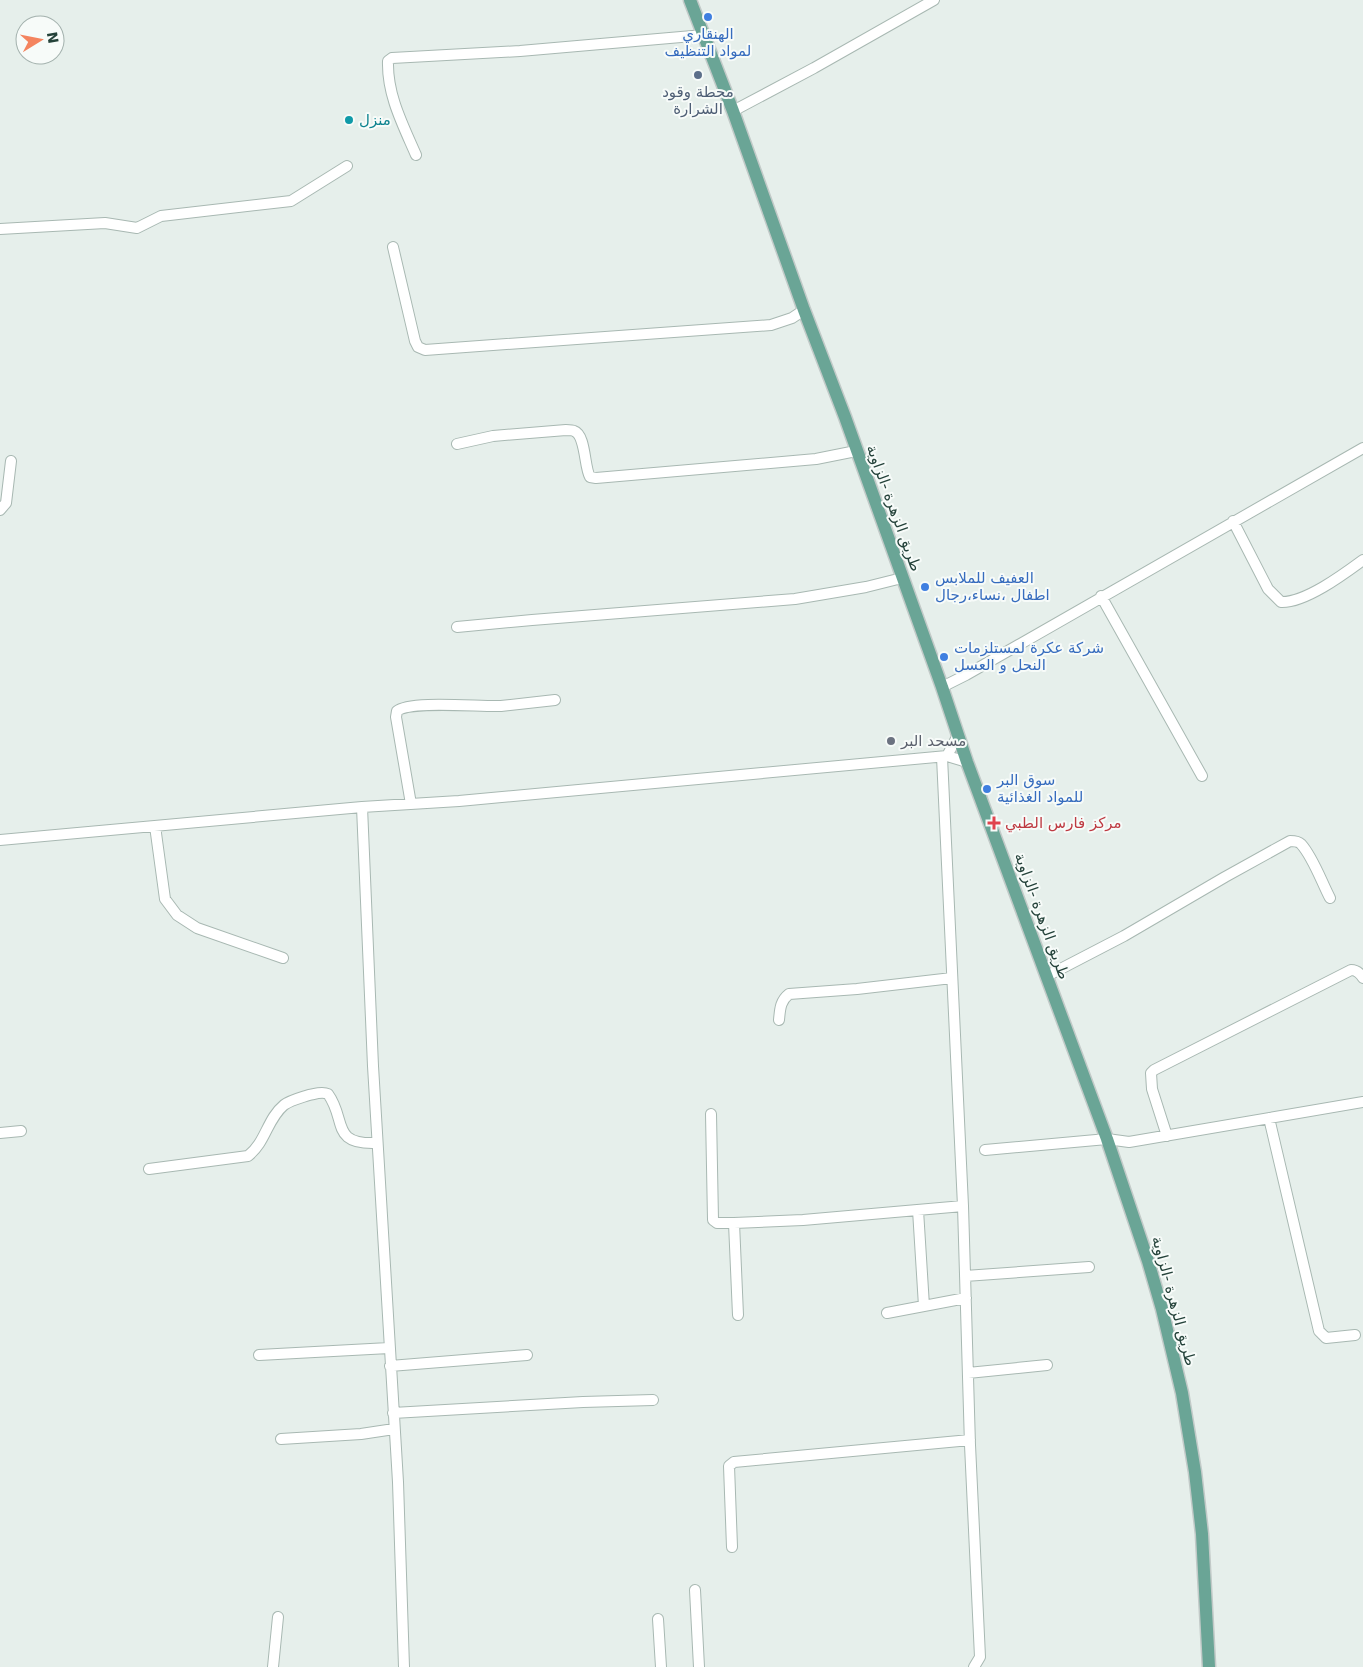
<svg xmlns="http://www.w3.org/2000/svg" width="1363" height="1667" viewBox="0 0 1363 1667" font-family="'DejaVu Sans','Noto Sans Arabic',sans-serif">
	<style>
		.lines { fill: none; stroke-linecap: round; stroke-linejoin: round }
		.minor-casing { stroke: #a8b8b2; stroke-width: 12 }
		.major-casing { stroke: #c2cac8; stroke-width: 15 }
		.minor { stroke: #fff; stroke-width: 10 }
		.major { stroke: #6aa596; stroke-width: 12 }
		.shop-dot { fill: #3f7fe0; stroke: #f7fbf9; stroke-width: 2 }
		.service-dot { fill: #5c6f8a; stroke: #f7fbf9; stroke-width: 2 }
		.culture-dot { fill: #0f9aa8; stroke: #f7fbf9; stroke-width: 2 }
		.worship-dot { fill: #6b7280; stroke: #f7fbf9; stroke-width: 2 }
		.health-dot { fill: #e0444e; stroke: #f7fbf9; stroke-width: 2 }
		.labels { text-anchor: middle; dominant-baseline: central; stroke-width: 4; stroke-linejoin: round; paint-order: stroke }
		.shop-label { font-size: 15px; fill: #366cbe; stroke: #f7fbf9; text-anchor: start }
		.service-label { font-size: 15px; fill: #4e5e75; stroke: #f7fbf9 }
		.culture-label { font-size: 15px; fill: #0d838f; stroke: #f7fbf9; text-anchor: start }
		.street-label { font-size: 15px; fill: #24423a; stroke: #f7fbf9 }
		.worship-label { font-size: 15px; fill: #5b616d; stroke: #f7fbf9; text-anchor: start }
		.health-label { font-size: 15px; fill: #be3a42; stroke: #f7fbf9; text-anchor: start }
	</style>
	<rect width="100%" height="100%" fill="#e6efeb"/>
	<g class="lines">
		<defs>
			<path id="minor" d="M733 111 814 68 934 0
				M416 155C403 125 387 95 388 61L392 58 520 51 704 35
				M0 229 105 223 137 228 161 216 291 201 347 166
				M393 247 415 341 418 347 425 350 771 325 792 318 804 310
				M457 444 493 436 566 430C569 430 572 430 574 431 586 435 584 467 590 477L596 478 816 459 856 451
				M0 510 6 503 11 461
				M1233 521 1268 589 1281 602C1305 603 1344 574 1363 560
				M1101 596 1202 776
				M457 627 532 620 795 599 866 587 902 578
				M942 687 966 675 1363 448
				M947 756 958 735
				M942 757 963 1206 970 1445 980 1657 974 1667
				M411 804 396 717 397 711C410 700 480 707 501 706 519 704 537 702 555 700
				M362 807 373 1066 398 1482 404 1667
				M155 826 165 899 177 915 197 928 283 958
				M0 840 362 807 459 801 947 756 967 762
				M1047 976 1124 936 1225 877 1290 841C1294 841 1298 841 1301 844 1313 857 1322 883 1330 898
				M779 1020C780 1010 780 1001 789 994L857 989 952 978
				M711 1114 713 1220 717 1223H734
				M1269 1118 1319 1331 1326 1338 1355 1335
				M0 1133 21 1131
				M1167 1136 1152 1089 1151 1073 1154 1070 1351 970C1357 970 1360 973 1363 978
				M985 1150 1107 1139 1129 1142 1363 1102
				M149 1169 248 1156C266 1142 267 1119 284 1105 291 1100 300 1098 309 1095 315 1094 322 1091 328 1094 347 1120 330 1145 377 1143
				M918 1210 924 1306
				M965 1276 1089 1267
				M887 1313 966 1298
				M738 1315 734 1223 803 1220 963 1206
				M259 1355 389 1348
				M390 1366 527 1355
				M968 1373 1047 1365
				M393 1413 583 1402 653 1400
				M281 1439 361 1434 394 1429
				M732 1547 729 1466 734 1462 970 1440
				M695 1590 699 1667
				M658 1619 661 1667
				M273 1667 278 1617"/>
			<path id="major" d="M690 0 733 111 804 310 845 417 942 687 967 762 1107 1139 1148 1261 1162 1309 1182 1393 1195 1472 1202 1534 1209 1667"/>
		</defs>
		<!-- minor casing -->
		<use href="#minor" class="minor-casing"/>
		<!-- major casing -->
		<use href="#major" class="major-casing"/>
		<!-- minor -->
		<use href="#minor" class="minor"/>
		<!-- major -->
		<use href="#major" class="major"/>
	</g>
	<!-- markers -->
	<g class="shop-dot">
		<circle cx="708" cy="17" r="5"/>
		<circle cx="925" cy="587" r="5"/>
		<circle cx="944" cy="657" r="5"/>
		<circle cx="987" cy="789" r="5"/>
	</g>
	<circle class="service-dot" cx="698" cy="75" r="5"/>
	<circle class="culture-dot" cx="349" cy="120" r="5"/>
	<circle class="worship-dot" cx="891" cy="741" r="5"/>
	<path class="health-dot" d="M991.5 815.5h5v5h5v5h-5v5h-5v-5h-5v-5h5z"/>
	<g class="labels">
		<!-- shop labels -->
		<g class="shop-label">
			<text x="708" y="34" text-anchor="middle">الهنقاري<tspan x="708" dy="17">لمواد التنظيف</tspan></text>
			<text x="935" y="578">العفيف للملابس<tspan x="935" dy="17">اطفال ،نساء،رجال</tspan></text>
			<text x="954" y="648">شركة عكرة لمستلزمات<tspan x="954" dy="17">النحل و العسل</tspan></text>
			<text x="997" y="780">سوق البر<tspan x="997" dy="17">للمواد الغذائية</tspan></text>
		</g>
		<!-- service labels -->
		<g class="service-label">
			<text x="698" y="92">محطة وقود<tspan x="698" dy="17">الشرارة</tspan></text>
		</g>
		<!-- culture labels -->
		<g class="culture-label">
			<text x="359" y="120">منزل</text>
		</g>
		<!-- street labels -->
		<g class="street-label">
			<text transform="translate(894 508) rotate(70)">طريق الزهرة -الزاوية</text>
			<text transform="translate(1042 916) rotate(70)">طريق الزهرة -الزاوية</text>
			<text transform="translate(1174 1301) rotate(75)">طريق الزهرة -الزاوية</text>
		</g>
		<!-- worship labels -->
		<g class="worship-label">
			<text x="901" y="741">مسحد البر</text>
		</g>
		<!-- health labels -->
		<g class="health-label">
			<text x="1005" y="823">مركز فارس الطبي</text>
		</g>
	</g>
	<!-- north arrow -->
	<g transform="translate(40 40) rotate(80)"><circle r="24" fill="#f7fbf9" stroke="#a3b1ad"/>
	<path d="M0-4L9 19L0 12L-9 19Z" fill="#f4845f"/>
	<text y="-8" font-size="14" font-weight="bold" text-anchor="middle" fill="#24423a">N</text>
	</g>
</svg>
